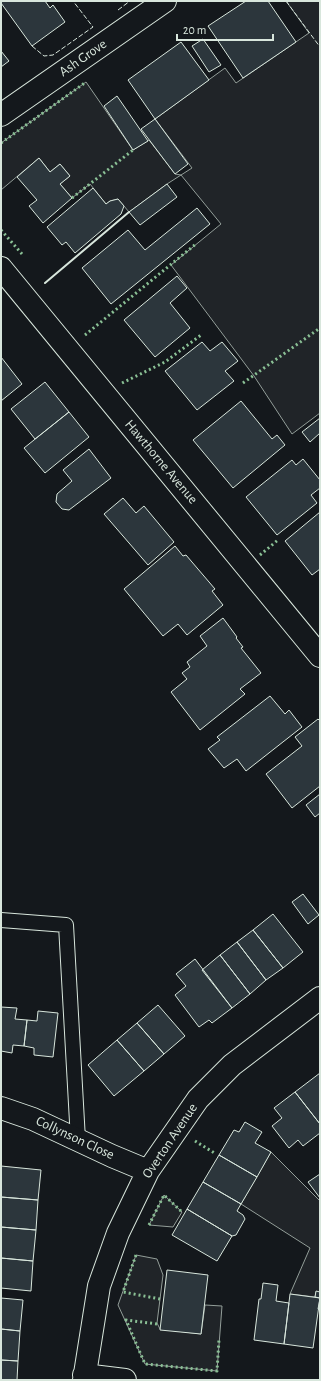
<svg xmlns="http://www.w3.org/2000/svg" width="321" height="1381" viewBox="0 0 321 1381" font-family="'Alegreya Sans',sans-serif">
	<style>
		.garden { fill: #202428; stroke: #939e99 }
		.building { fill: #2c363c; stroke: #d8e6dc }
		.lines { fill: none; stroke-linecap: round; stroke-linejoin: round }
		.lane-casing { stroke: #d8e6dc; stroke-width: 16 }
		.street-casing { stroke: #d8e6dc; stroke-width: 24 }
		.lane { stroke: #14181c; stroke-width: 14 }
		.street { stroke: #14181c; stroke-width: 22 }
		.hedge { stroke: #8ac095; stroke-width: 3; stroke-dasharray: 2 3; stroke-linecap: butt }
		.fence { stroke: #d8e6dc; stroke-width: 1; stroke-dasharray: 5 2; stroke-linecap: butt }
		.wall { stroke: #d8e6dc; stroke-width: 2 }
		.labels { text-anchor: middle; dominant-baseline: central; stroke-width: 3; stroke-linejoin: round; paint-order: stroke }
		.street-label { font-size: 14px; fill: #d8e6dc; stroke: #14181c }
	</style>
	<rect width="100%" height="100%" fill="#14181c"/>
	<!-- garden -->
	<path class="garden" d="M286 1H320V413L292 434 254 376 171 265 221 224 181 175 167 184 129 212 118 199 110 201 106 204 90 184 72 198 60 184 70 176 60 164 50 172 39 158 1 190V143L86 82 133 150 149 140 175 174 181 175 192 168 155 119 225 68 236 83 309 33Z
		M271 1152 320 1201V1292H316L315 1297 290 1294 310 1248 241 1204Z
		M164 1195 182 1212 173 1227 149 1225Z
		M136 1255 157 1259 163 1275 157 1323 160 1329 201 1334 205 1305 222 1306 217 1371 145 1364 118 1305Z"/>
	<!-- building -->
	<path class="building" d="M1 1H45L50 8 53 5 65 22 32 46 1 3Z
		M246 1H268L296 42 243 78 208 26Z
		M203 39 221 65 209 72 192 46Z
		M181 42 209 80 155 119 128 80Z
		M1 51 9 61 1 67Z
		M117 96 148 141 133 150 104 106Z
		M155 119 188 164 175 174 141 129Z
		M39 158 50 172 60 164 70 176 60 184 72 198 43 223 29 206 37 200 17 177Z
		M167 184 177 197 140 225 129 212Z
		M93 188 106 204 110 201 118 199 124 206 121 214 75 253 66 242 62 245 47 227Z
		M197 208 210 224 111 304 82 268 128 230 145 250Z
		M177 276 187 288 170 303 190 328 155 357 124 320Z
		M202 342 210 351 222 342 238 361 225 371 234 381 197 410 165 371Z
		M1 357 22 384 1 401Z
		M45 382 69 412 35 439 11 409Z
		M241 401 272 439 277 435 285 445 233 488 193 440Z
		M69 412 89 437 45 473 24 448Z
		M320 418V433L310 442 302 432Z
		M89 449 111 478 69 510 62 509 56 502 57 494 72 481 63 470Z
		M303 459 320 480V488L311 495 317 503 277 535 246 497 292 460 296 465Z
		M123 498 136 513 144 506 174 542 148 565 104 514Z
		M320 512V569L312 575 285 541Z
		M175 546 183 556 186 555 215 589 212 591 223 605 187 635 178 624 163 636 124 589Z
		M223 618 237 637 236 638 243 647 241 648 261 673 240 689 245 694 200 730 171 692 187 679 182 673 190 667 187 662 207 646 200 636Z
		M270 696 285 714 289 710 302 727 246 771 237 759 224 768 208 749 220 740 217 737Z
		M318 719 320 721V786L292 808 266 774 302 746 295 737Z
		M320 794V813L315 817 306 805Z
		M303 894 319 915 308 924 292 902Z
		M273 914 303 952 283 968 253 930Z
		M253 930 283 968 266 980 237 942Z
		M237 942 266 980 250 994 220 955Z
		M220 955 250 994 232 1008 202 970Z
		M195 959 232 1008 212 1023 209 1020 199 1027 175 995 186 986 176 974Z
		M158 1005 185 1036 164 1054 137 1023Z
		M1 1007 17 1008 15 1019 27 1020 24 1046 13 1045 12 1053 1 1051Z
		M38 1011 58 1013 53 1057 34 1055V1048L24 1046 27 1020 37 1021Z
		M137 1023 164 1054 144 1071 117 1040Z
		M117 1040 144 1071 114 1096 88 1065Z
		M320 1073V1124L295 1092Z
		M295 1092 320 1124V1133L303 1146 298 1140 289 1148 272 1126 282 1118 274 1108Z
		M245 1122 262 1132 255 1143 271 1152 257 1177 219 1155 234 1130 239 1132Z
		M219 1155 257 1177 241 1204 203 1182Z
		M1 1166 41 1170 38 1200 1 1197Z
		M320 1174V1198L308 1182Z
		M203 1182 241 1204 237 1211 243 1215 245 1219 236 1235 232 1236 187 1209Z
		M1 1197 38 1200 36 1230 1 1227Z
		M187 1209 232 1236 217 1261 172 1235Z
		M1 1227 36 1230 33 1261 1 1258Z
		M1 1258 33 1261 31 1291 1 1288Z
		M167 1270 208 1275 201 1334 160 1330Z
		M263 1283 278 1285 276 1301 289 1303 284 1344 254 1340 259 1299H261Z
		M316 1291 320 1292V1311L318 1309 320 1298 315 1297Z
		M290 1294 320 1298 313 1348 284 1344Z
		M1 1298 23 1300 20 1331 1 1329Z
		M1 1329 20 1331 18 1361 1 1360Z
		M1 1360 18 1361 17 1380H1Z"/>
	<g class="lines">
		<defs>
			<path id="lane" d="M1 920 66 925 78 1140"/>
			<path id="street" d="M1 115 165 1
				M1 268 320 656
				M1 1108 33 1119 112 1156 148 1171
				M84 1375 125 1380
				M84 1380 99 1286 118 1233 148 1171 198 1099 232 1065 320 998"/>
		</defs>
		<!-- lane casing -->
		<use href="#lane" class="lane-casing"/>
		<!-- street casing -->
		<use href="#street" class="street-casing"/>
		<!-- lane -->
		<use href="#lane" class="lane"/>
		<!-- street -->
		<use href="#street" class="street"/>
		<!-- hedge -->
		<path class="hedge" d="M1 143 86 82
			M72 198 133 150
			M1 230 22 254
			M85 335 197 243
			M122 383 165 362 201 335
			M243 383 320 328
			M260 555 278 540
			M195 1141 216 1154
			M149 1225 164 1195 182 1212
			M136 1255 123 1292 160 1299
			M157 1324 126 1320 145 1364 217 1371 219 1339"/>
		<!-- fence -->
		<path class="fence" d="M286 1 320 47
			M118 10 130 1
			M32 46 44 56 53 55 93 27 73 1"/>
		<!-- wall -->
		<path class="wall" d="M45 283 129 212"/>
	</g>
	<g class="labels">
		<!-- street labels -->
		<g class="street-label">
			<text transform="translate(83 58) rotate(-35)">Ash Grove</text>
			<text transform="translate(161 462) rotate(50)">Hawthorne Avenue</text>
			<text transform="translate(75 1138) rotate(25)">Collynson Close</text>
			<text transform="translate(170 1141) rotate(-56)">Overton Avenue</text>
		</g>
	</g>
	<!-- border -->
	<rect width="321" height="1381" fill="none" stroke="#d8e6dc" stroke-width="4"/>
	<!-- scale -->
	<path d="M177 34v6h96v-6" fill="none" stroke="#d8e6dc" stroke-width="2"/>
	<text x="183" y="34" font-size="12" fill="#d8e6dc" stroke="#14181c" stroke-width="3" paint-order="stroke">20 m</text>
</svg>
